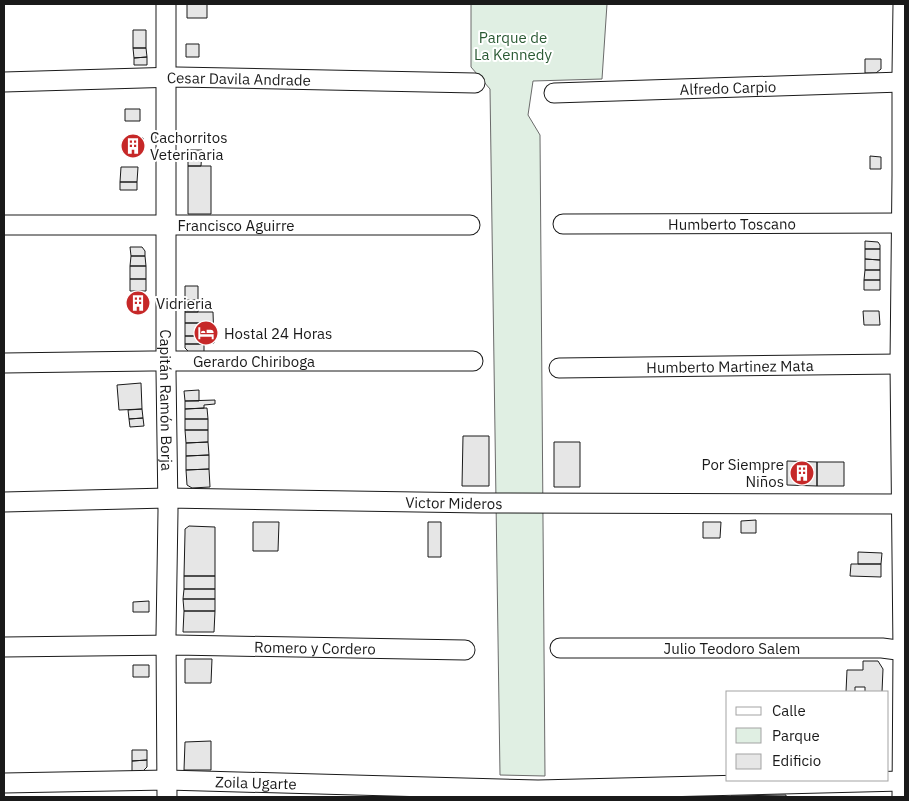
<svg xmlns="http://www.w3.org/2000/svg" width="909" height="801" viewBox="0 0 909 801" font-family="'IBM Plex Sans',sans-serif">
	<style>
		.green { fill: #e0efe3; stroke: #6a6a6a }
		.building { fill: #e6e6e6; stroke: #1a1a1a }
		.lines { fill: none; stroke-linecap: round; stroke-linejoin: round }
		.minor-casing { stroke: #1a1a1a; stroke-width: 21 }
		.minor { stroke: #fff; stroke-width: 19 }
		.labels { text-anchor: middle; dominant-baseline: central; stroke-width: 4; stroke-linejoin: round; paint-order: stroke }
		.park-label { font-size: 15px; fill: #2b5a34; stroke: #fff }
		.street-label { font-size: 15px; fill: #1a1a1a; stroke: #fff }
		.poi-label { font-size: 15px; fill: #1a1a1a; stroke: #fff; text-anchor: start }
	</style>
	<rect width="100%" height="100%" fill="#fff"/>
	<!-- green -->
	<path class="green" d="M471 4H607L602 79 533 81 528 115 540 135 545 776 500 775 490 89 471 67Z"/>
	<!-- building -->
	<path class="building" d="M187 4H207V18H187Z
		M133 30H146V48H133Z
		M186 44H199V57H186Z
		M133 48H146L147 57 134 58Z
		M147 57V65H134V58Z
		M865 59H881V69L876 73H865Z
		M125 109H140V121H125Z
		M143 138V152L123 153V139Z
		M188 150H202L201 166H188Z
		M870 156 881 157V169H870Z
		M188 166H211V214H188Z
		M121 167H138L137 182H120Z
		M120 182H137V190H120Z
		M865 241 878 242 880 245V249H865Z
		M130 247H142L145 251V256H131Z
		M865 249H880V260L865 259Z
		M131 256H145L146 266H130Z
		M865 259 880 260V270H865Z
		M130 266H146V279H130Z
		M865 270H880V280H864Z
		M130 279H146V291H130Z
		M864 280H880V290H864Z
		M185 286H198V300H185Z
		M130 296H147V310L130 311Z
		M185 300H198V312H185Z
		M863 311H879L880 325H864Z
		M185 312H213L214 343 199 344V323H185Z
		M185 323H199V336H185Z
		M185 336H199V344H185Z
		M185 344H204V352H189L185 348Z
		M141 383 142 409 119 410 117 385Z
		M199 390V401H185L184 391Z
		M215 400V404L204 405V408L185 409V401Z
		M207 408 208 419H185V409Z
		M142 409 143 418 129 419 128 410Z
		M143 418 144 426 130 427 129 419Z
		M185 419H208V430H185Z
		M185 430H208V442L186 443Z
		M463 436H489V486H462Z
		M208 442 209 455 186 456V443Z
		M554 442H580V487H554Z
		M209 455V469L186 470V456Z
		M787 461 817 462V486L787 485Z
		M817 462H844V486H817Z
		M209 469 210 487 192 488 187 485 186 470Z
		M756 520V533H741V521Z
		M253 522H279L278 551H253Z
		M428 522H441V557H428Z
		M703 522H721L720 538H703Z
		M189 526 215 527V576H184L185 533V529Z
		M858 552 882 553 881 564H858Z
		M851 564H881V577L850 576Z
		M184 576H215V589H184Z
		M184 589H215V599H183Z
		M183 599H215V611H184Z
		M149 601V612H133V602Z
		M184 611H215L214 632H183Z
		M185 659H212L211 683H185Z
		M863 661H878L883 669 882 692H865V687H855V692H846L847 670H863Z
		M133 665H149V677H133Z
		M211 741V770H184L185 742Z
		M132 750H147V760L132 761Z
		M147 760V767L142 772H132V761Z
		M786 795V797H731V796Z"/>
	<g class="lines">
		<defs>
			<g id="minor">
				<path id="s1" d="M166 4V372L168 511 166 635 167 797"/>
				<path id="s2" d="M4 82 177 77 475 83"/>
				<path id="s3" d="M554 93 902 82"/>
				<path id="s4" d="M563 224 902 223"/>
				<path id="s5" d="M4 225H470"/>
				<path id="s6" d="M4 363 151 361H473"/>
				<path id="s7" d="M559 368 900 364"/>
				<path id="s8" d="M4 502 167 498 482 503 905 504"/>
				<path id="s9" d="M4 647 175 645 465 650"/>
				<path id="s10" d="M560 648H882L905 651"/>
				<path id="s11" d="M4 783 167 780 538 790 902 781"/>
				<path d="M902 797 903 651 900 364 902 175V73L903 4"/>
			</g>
		</defs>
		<!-- minor casing -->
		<use href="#minor" class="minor-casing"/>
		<!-- minor -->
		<use href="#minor" class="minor"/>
	</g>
	<!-- icons -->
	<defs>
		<symbol id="building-disc" viewBox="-11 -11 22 22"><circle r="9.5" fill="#c62828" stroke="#fff"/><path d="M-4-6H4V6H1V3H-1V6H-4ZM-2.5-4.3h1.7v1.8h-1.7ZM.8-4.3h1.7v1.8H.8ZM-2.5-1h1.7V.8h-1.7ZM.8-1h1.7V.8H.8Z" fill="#fff"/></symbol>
		<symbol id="hotel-disc" viewBox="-11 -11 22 22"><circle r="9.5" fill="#c62828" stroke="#fff"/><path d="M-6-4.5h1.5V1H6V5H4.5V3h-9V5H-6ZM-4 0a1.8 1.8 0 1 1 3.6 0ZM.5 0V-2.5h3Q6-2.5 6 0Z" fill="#fff"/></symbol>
	</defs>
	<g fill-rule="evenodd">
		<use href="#building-disc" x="119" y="132" width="28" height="28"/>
		<use href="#building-disc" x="124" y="289" width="28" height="28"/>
		<use href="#hotel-disc" x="192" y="319" width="28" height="28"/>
		<use href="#building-disc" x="788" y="459" width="28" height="28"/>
	</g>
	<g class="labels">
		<!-- park labels -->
		<g class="park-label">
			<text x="513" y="37">Parque de<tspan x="513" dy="17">La Kennedy</tspan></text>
		</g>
		<!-- street labels -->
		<g class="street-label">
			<text stroke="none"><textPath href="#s2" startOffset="235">Cesar Davila Andrade</textPath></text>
			<text stroke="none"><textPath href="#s3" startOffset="174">Alfredo Carpio</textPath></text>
			<text stroke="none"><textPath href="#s4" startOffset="169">Humberto Toscano</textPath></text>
			<text stroke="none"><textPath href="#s5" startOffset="232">Francisco Aguirre</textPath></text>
			<text stroke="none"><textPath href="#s6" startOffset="250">Gerardo Chiriboga</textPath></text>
			<text stroke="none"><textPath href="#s7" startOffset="171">Humberto Martinez Mata</textPath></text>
			<text stroke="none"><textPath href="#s1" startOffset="396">Capitán Ramón Borja</textPath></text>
			<text stroke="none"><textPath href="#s8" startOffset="450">Victor Mideros</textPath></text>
			<text stroke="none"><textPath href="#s9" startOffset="311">Romero y Cordero</textPath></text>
			<text stroke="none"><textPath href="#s10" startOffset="172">Julio Teodoro Salem</textPath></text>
			<text stroke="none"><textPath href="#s11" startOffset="252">Zoila Ugarte</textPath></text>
		</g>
		<!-- poi labels -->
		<g class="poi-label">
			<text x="150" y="137">Cachorritos<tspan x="150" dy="17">Veterinaria</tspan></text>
			<text x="156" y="303">Vidrieria</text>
			<text x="224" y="333">Hostal 24 Horas</text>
			<text x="784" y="464" text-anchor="end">Por Siempre<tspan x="784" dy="17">Niños</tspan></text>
		</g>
	</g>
	<!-- border -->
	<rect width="909" height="801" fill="none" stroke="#1a1a1a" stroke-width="10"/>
	<!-- legend -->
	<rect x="726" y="691" width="162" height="90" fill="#ffffff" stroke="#a3a3a3"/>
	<rect x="736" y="707" width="25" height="8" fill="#ffffff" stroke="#a3a3a3"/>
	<text x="772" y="716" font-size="15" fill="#1a1a1a">Calle</text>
	<rect x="736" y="728" width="25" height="15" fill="#e0efe3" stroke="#a3a3a3"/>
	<text x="772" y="741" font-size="15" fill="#1a1a1a">Parque</text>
	<rect x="736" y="754" width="25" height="15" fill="#e6e6e6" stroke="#a3a3a3"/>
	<text x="772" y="766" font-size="15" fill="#1a1a1a">Edificio</text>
</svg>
